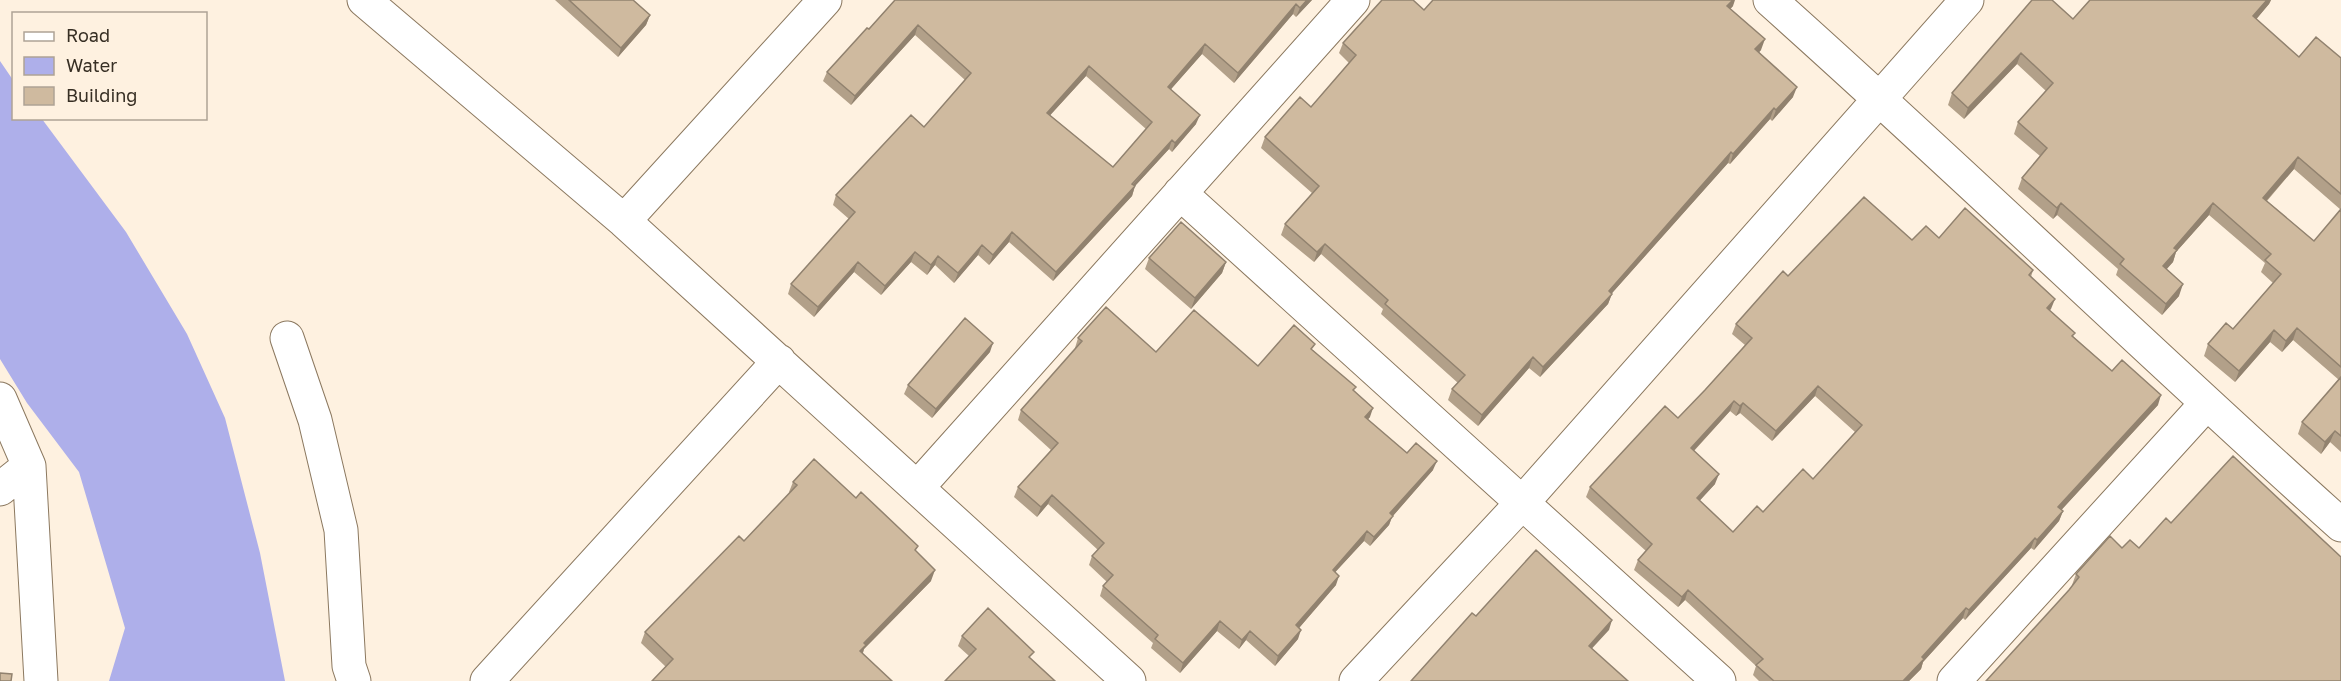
<svg xmlns="http://www.w3.org/2000/svg" width="2341" height="681" viewBox="0 0 2341 681" font-family="'Golos Text',sans-serif">
	<style>
		.water { fill: #aeafea }
		.lines { fill: none; stroke-linecap: round; stroke-linejoin: round }
		.minor-casing { stroke: #8b785f; stroke-width: 35 }
		.minor { stroke: #fff; stroke-width: 33 }
		.wall { fill: #b2a089; fill-rule: evenodd }
		.shaded-wall { fill: #91826f }
		.building { fill: #cfba9f; stroke: #91826f; stroke-width: 1.5; fill-rule: evenodd }
	</style>
	<rect width="100%" height="100%" fill="#fef1e0"/>
	<!-- water -->
	<path class="water" d="M0 61 13 80 14 118 42 119 126 232 187 334 225 418 260 553 285 681H109L125 628 79 472 27 403 0 359Z"/>
	<g class="lines">
		<defs>
			<path id="minor" d="M364 0 624 221 1129 681
				M1770 0C1963 172 2148 352 2341 525
				M1180 193 1719 681
				M624 221 825 0
				M287 338 315 420 341 530 349 666 354 681
				M0 399 29 466 41 681
				M917 488 1353 0
				M0 489 29 466
				M487 681 779 361
				M1356 681 1522 503 1967 0
				M1954 681 2206 404"/>
		</defs>
		<!-- minor casing -->
		<use href="#minor" class="minor-casing"/>
		<!-- minor -->
		<use href="#minor" class="minor"/>
	</g>
	<!-- wall -->
	<path class="wall" d="M555 0H633L650 15 646 25 618 57Z
		M895 0H1312L1296 17 1293 14 1234 83 1202 54 1171 89 1196 124 1172 152 1169 149 1135 186 1132 196 1053 281 1009 242 989 265 978 255 954 283 935 265 927 275 911 262 881 295 854 272 814 317 788 294 791 284 849 219 833 205 836 195 924 127 965 80 915 35 851 105 823 81 827 72 869 29ZM1086 76 1146 129 1113 167 1050 115Z
		M2090 0H2271L2269 4 2256 19 2299 57 2341 58V452L2330 442 2321 454 2298 434 2302 422 2339 380 2293 340 2282 352 2270 342 2235 382 2204 356 2208 344 2233 329 2273 283 2261 272 2265 263 2209 215 2176 252 2173 262 2166 269 2179 296 2162 315 2116 275 2118 269 2057 215 2053 219 2018 189 2022 178 2040 156 2014 134 2018 122 2046 91 2017 64 1964 119 1948 105 1952 93 2073 19ZM2294 169 2341 210 2314 241 2267 201Z
		M1733 6 1730 9 1761 50 1759 52 1793 97 1772 121 1770 119 1730 164 1728 163 1612 293 1608 304 1540 377 1529 368 1478 426 1448 400 1452 389 1458 383 1381 314 1383 309 1321 254 1314 262 1281 235 1285 224 1312 193 1261 148 1265 137 1311 107 1349 63 1339 53 1343 43 1424 10Z
		M1939 238 2033 270 2031 277 2051 309 2049 310 2074 337 2112 371 2158 405 2061 510 2063 511 2059 521 2034 550 2031 548 1965 620 1963 618 1923 662 1921 669 1909 681H1759L1753 675 1756 666 1685 600 1678 607 1634 570 1638 560 1646 551 1586 497 1590 487 1678 418 1705 390 1745 345 1732 334 1736 324 1788 276 1912 240ZM1815 396 1855 432 1813 479 1733 532 1699 501 1715 484 1694 451 1730 411 1736 416 1740 413 1772 441Z
		M1149 258 1226 262 1222 273 1191 309 1145 269Z
		M1078 338 1156 352 1258 366 1313 350 1354 391 1370 417 1367 420 1407 453 1433 470 1392 517 1389 525 1370 546 1364 541 1335 572 1336 585 1299 628 1298 639 1275 666 1246 640 1239 649 1217 631 1180 673 1151 648 1153 643 1100 596 1103 586 1107 582 1089 565 1092 556 1098 550 1048 504 1037 517 1014 497 1018 487 1051 450 1018 420 1021 410 1076 348H1075Z
		M990 352 932 418 904 394 908 385Z
		M793 482 856 498 916 552 931 581 864 649 863 653 666 667 641 643 645 632 744 541 790 493 789 492Z
		M2171 523 2341 557 2072 585 2076 574 2122 548H2139Z
		M962 636 1031 659 969 656 958 646Z"/>
	<!-- shaded-wall -->
	<path class="shaded-wall" d="M1307 0H1312L1296 17 1300 8Z
		M1733 0H1735L1733 6 1723 17 1727 6Z
		M2267 0H2271L2269 4 2249 28 2253 16Z
		M1296 4 1293 14 1234 83 1238 73Z
		M650 15 646 25 618 57 621 48Z
		M918 25 915 35 851 105 855 96Z
		M1765 39 1761 50 1752 60 1755 49Z
		M1205 44 1202 54 1165 96 1168 87Z
		M2021 53 2017 64 1964 119 1968 108Z
		M1089 66 1086 76 1044 122 1047 113Z
		M1797 87 1793 97 1772 121 1776 110Z
		M1774 108 1770 119 1730 164 1733 154Z
		M1200 115 1196 124 1172 152 1175 143Z
		M1172 140 1169 149 1135 186 1132 196 1053 281 1056 272Z
		M1731 152 1728 163 1605 301 1609 291Z
		M2298 157 2294 169 2259 209 2263 198Z
		M2061 203 2057 215 2053 219 2057 208Z
		M2213 203 2209 215 2176 252 2173 262 2159 278 2163 266 2174 248Z
		M1012 232 1009 242 989 265 993 255Z
		M1325 244 1321 254 1314 262 1317 252Z
		M982 245 978 255 954 283 958 273Z
		M915 252 911 262 881 295 885 286Z
		M938 256 935 265 927 275 931 265Z
		M858 262 854 272 814 317 818 307Z
		M1226 262 1222 273 1191 309 1195 298Z
		M2183 284 2179 296 2162 315 2166 304Z
		M1612 294 1608 304 1540 377 1543 367Z
		M2055 299 2051 309 2043 317 2047 308Z
		M2297 328 2293 340 2282 352 2286 341Z
		M2274 330 2270 342 2235 382 2239 371Z
		M993 343 990 352 932 418 936 409Z
		M1533 357 1529 368 1478 426 1482 415Z
		M1818 386 1815 396 1772 441 1776 431Z
		M2161 395 2158 405 2055 517 2058 507Z
		M1734 401 1730 411 1687 458 1691 448Z
		M1743 403 1740 413 1736 416 1740 406Z
		M1373 408 1370 417 1361 427 1365 417Z
		M2335 431 2330 442 2321 454 2325 442Z
		M1437 461 1433 470 1392 517 1389 525 1370 546 1374 537 1390 513Z
		M1719 474 1715 484 1693 508 1697 498Z
		M1052 495 1048 504 1037 517 1041 507Z
		M2063 511 2059 521 2034 550 2037 540Z
		M1367 531 1364 541 1329 579 1333 570Z
		M2035 538 2031 548 1965 620 1969 610Z
		M935 570 931 581 864 649 862 655 860 651 864 643Z
		M1339 576 1336 585 1293 635 1296 625Z
		M1688 590 1685 600 1678 607 1682 597Z
		M1966 608 1963 618 1923 662 1921 669 1909 681H1903L1922 657Z
		M1612 620 1609 630 1585 656 1589 646Z
		M1220 621 1217 631 1180 673 1183 663Z
		M1301 630 1298 639 1275 666 1278 656Z
		M1250 631 1246 640 1239 649 1242 640Z"/>
	<!-- building -->
	<path class="building" d="M569 0H633L650 15 621 48Z
		M895 0H1307L1300 8 1296 4 1238 73 1205 44 1168 87 1200 115 1175 143 1172 140 1132 184 1135 186 1056 272 1012 232 993 255 982 245 958 273 938 256 931 265 915 252 885 286 858 262 818 307 791 284 855 212 836 195 911 115 924 127 971 73 918 25 855 96 827 72 867 28 869 29ZM1089 66 1152 122 1113 167 1047 113Z
		M1382 0H1413L1424 10 1433 0H1733L1727 6 1765 39 1755 49 1797 87 1776 110 1774 108 1733 154 1731 152 1609 291 1612 294 1543 367 1533 357 1482 415 1452 389 1465 375 1385 304 1388 300 1325 244 1317 252 1285 224 1319 186 1265 137 1300 97 1311 107 1356 55 1343 43Z
		M2032 0H2052L2073 19 2090 0H2267L2253 16 2299 57 2316 37 2341 58V194L2298 157 2263 198 2314 241 2341 209V367L2297 328 2286 341 2274 330 2239 371 2208 344 2226 323 2233 329 2281 274 2265 260 2271 254 2213 203 2174 248 2177 250 2163 266 2183 284 2166 304 2120 264 2124 259 2061 203 2057 208 2022 178 2047 148 2018 122 2053 83 2021 53 1968 108 1952 93Z
		M1864 197 1912 240 1926 226 1939 238 1965 208 2033 270 2029 275 2055 299 2047 308 2075 333 2072 336 2112 371 2122 360 2161 395 2058 507 2063 511 2037 540 2035 538 1969 610 1966 608 1922 657 1924 659 1903 681H1774L1756 665 1763 659 1688 590 1682 597 1638 560 1652 544 1590 487 1665 406 1678 418 1705 390 1752 338 1736 324 1783 271 1788 276ZM1818 386 1862 425 1813 479 1803 469 1763 512 1757 506 1733 532 1697 498 1719 474 1691 448 1734 401 1740 406 1743 403 1776 431Z
		M1181 222 1226 262 1195 298 1149 258Z
		M1106 307 1156 352 1194 310 1258 366 1294 325 1315 344 1311 349 1356 387 1353 390 1373 408 1365 417 1407 453 1416 443 1437 461 1390 513 1393 516 1374 537 1367 531 1333 570 1339 576 1296 625 1301 630 1278 656 1250 631 1242 640 1220 621 1183 663 1155 639 1158 635 1103 586 1113 575 1092 556 1104 543 1052 495 1041 507 1018 487 1058 443 1021 410 1082 341 1078 338Z
		M965 318 993 343 936 409 908 385Z
		M2341 377V436L2335 431 2325 442 2302 422Z
		M2233 456 2341 557V681H1986L2069 590 2079 577 2076 574 2110 536 2122 548 2130 540 2139 548 2166 518 2171 523Z
		M814 459 856 498 861 492 918 546 915 550 935 570 864 643 866 645 860 651 892 681H652L673 659 645 632 739 536 744 541 797 485 793 482Z
		M1536 550 1612 620 1589 646 1628 681H1411L1472 613 1476 616Z
		M988 608 1034 652 1029 657 1055 681H945L976 649 962 636Z
		M0 673 12 674 11 681H0Z"/>
	<!-- legend -->
	<rect x="12" y="12" width="195" height="108" fill="#fef1e0" stroke="#aea395" stroke-width="1.5"/>
	<rect x="24" y="32" width="30" height="9" fill="#ffffff" stroke="#aea395" stroke-width="1.5"/>
	<text x="66" y="42" font-size="18" fill="#372f24">Road</text>
	<rect x="24" y="57" width="30" height="18" fill="#aeafea" stroke="#aea395" stroke-width="1.5"/>
	<text x="66" y="72" font-size="18" fill="#372f24">Water</text>
	<rect x="24" y="87" width="30" height="18" fill="#cfba9f" stroke="#aea395" stroke-width="1.5"/>
	<text x="66" y="102" font-size="18" fill="#372f24">Building</text>
</svg>
